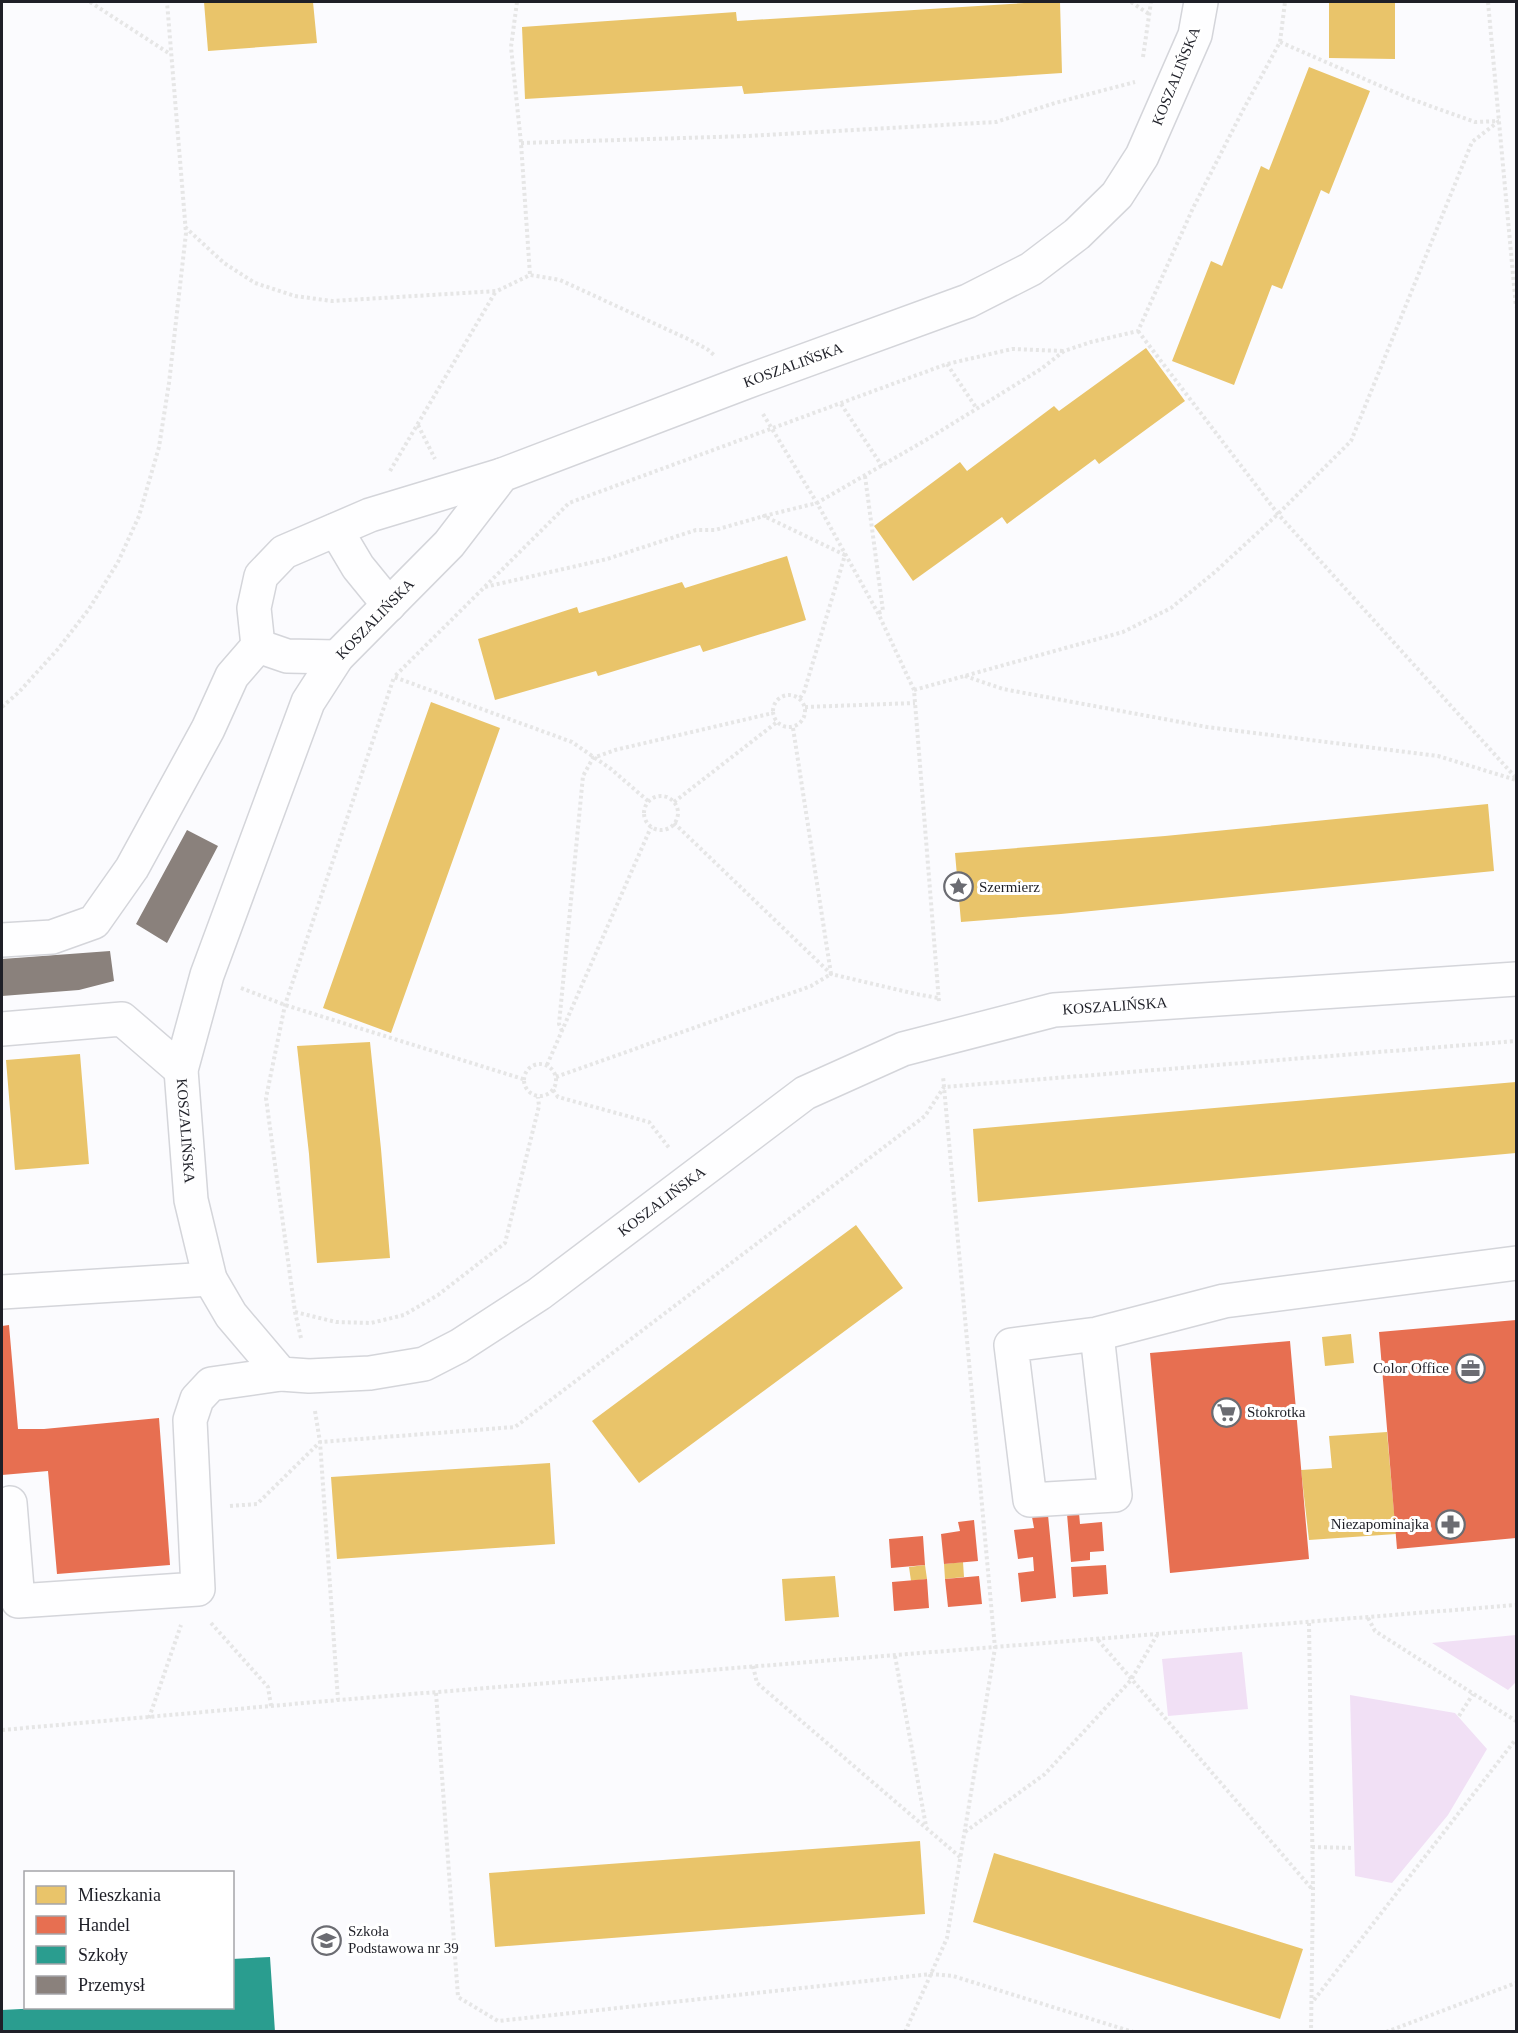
<svg xmlns="http://www.w3.org/2000/svg" width="1518" height="2033" viewBox="0 0 1518 2033" font-family="Georgia,serif">
	<style>
		.green { fill: #f1e0f5 }
		.homes { fill: #e9c46a }
		.shops { fill: #e76f51 }
		.schools { fill: #2a9d8f }
		.industry { fill: #8a817c }
		.lines { fill: none; stroke-linecap: round; stroke-linejoin: round }
		.minor-casing { stroke: #d4d5da; stroke-width: 36 }
		.path { stroke: #e6e6e6; stroke-width: 4; stroke-dasharray: 3 3; stroke-linecap: butt }
		.minor { stroke: #fefeff; stroke-width: 33 }
		.labels { text-anchor: middle; dominant-baseline: central; stroke-width: 6; stroke-linejoin: round; paint-order: stroke }
		.street-label { font-size: 15px; fill: #1e1f27; stroke: #fff }
		.poi-label { font-size: 15px; fill: #1e1f27; stroke: #fff; text-anchor: start }
	</style>
	<rect width="100%" height="100%" fill="#fbfbfe"/>
	<!-- green -->
	<path class="green" d="M1516 1635V1682L1508 1690 1432 1643Z
		M1242 1652 1248 1709 1168 1716 1162 1659Z
		M1350 1695 1455 1713 1487 1749 1448 1815 1392 1883 1355 1876Z"/>
	<!-- homes -->
	<path class="homes" d="M204 2H313L317 43 208 51Z
		M1041 2H1060L1062 73 744 94 742 86 525 99 522 27 736 12 737 21Z
		M1329 2H1395V59L1329 58Z
		M1309 67 1370 91 1329 194 1321 190 1282 289 1272 285 1234 385 1172 361 1211 261 1222 266 1261 166 1269 170Z
		M1146 348 1185 401 1099 464 1095 459 1007 524 1002 517 913 581 874 526 960 462 967 471 1054 406 1059 411Z
		M787 556 806 620 703 652 700 645 598 676 596 671 495 700 478 639 577 607 579 613 682 582 685 588Z
		M431 702 500 728 391 1033 323 1008Z
		M1488 804 1494 871 1061 914 961 922 955 853 1165 836Z
		M370 1042 381 1149 390 1258 317 1263 309 1154 297 1046Z
		M80 1054 89 1164 15 1170 6 1060Z
		M1516 1082V1153L978 1202 973 1129Z
		M856 1225 903 1288 639 1483 592 1421Z
		M1351 1334 1354 1363 1325 1366 1322 1337Z
		M1387 1432 1396 1534 1309 1540 1301 1470 1332 1468 1329 1436Z
		M550 1463 555 1544 337 1559 331 1477Z
		M963 1562 964 1577 945 1579 944 1564Z
		M925 1565 927 1579 911 1581 909 1567Z
		M835 1576 839 1617 785 1621 782 1579Z
		M920 1841 925 1914 495 1947 489 1873Z
		M994 1853 1303 1949 1280 2019 973 1922Z"/>
	<!-- shops -->
	<path class="shops" d="M1516 1320V1538L1397 1549 1379 1332Z
		M9 1325 18 1429H44L159 1418 170 1565 57 1574 48 1471 2 1475V1326Z
		M1290 1341 1309 1559 1170 1573 1150 1353Z
		M1079 1513 1080 1524 1102 1522 1104 1551 1090 1552V1560L1071 1562 1067 1514Z
		M1048 1515 1056 1598 1021 1602 1018 1573 1034 1571 1033 1557 1018 1559 1014 1530 1034 1528 1032 1517Z
		M974 1520 978 1561 944 1564 941 1534 960 1531 958 1522Z
		M923 1536 925 1565 891 1568 889 1539Z
		M1106 1565 1108 1594 1073 1597 1071 1567Z
		M979 1576 982 1604 948 1607 945 1579Z
		M927 1579 929 1608 894 1611 892 1582Z"/>
	<!-- schools -->
	<path class="schools" d="M270 1957 275 2032H2V2010L40 2008H232V1959Z"/>
	<!-- industry -->
	<path class="industry" d="M187 830 218 846 167 943 136 924Z
		M110 951 114 981 79 990 2 996V959Z"/>
	<g class="lines">
		<defs>
			<g id="minor">
				<path id="s1" d="M1201 2 1195 35 1142 156 1117 195 1077 234 1031 269 968 301 746 382 502 475 449 544 337 657 308 702 207 975 181 1070 191 1200 210 1279 231 1315 281 1374 309 1376 370 1373 424 1364 459 1346 539 1294 805 1093 903 1049 1054 1010 1516 979"/>
				<path d="M336 530 358 567 389 605"/>
				<path d="M337 657 287 656 258 646 254 608 261 576 284 552 370 515 502 475"/>
				<path d="M2 940 52 937 94 922 132 868 208 729 232 676 258 646"/>
				<path d="M2 1029 122 1019 181 1070"/>
				<path d="M2 1292 210 1279"/>
				<path d="M1097 1334 1115 1495 1030 1500 1011 1345 1097 1334 1224 1301 1516 1263"/>
				<path d="M10 1503 18 1601 198 1589 190 1420 197 1399 211 1384 281 1374"/>
			</g>
		</defs>
		<!-- minor casing -->
		<use href="#minor" class="minor-casing"/>
		<!-- path -->
		<path class="path" d="M90 2 170 54
			M517 2 511 47 521 143 530 275
			M1131 2 1149 14
			M1488 2 1516 307
			M1280 42 1408 98 1475 122 1499 121
			M1143 57 1151 2
			M521 143 748 136 996 122 1055 103 1135 82
			M185 227 224 263 255 283 295 296 332 301 497 291 530 275 560 280 688 339 707 349 715 356
			M1138 331 1278 514 1516 778
			M947 364 977 409
			M841 404 882 466
			M763 414 817 503 878 613 914 690 939 1002
			M418 425 435 459
			M390 471 496 291
			M865 476 883 611 878 613
			M485 587 607 559 696 530H715L764 516
			M965 676 1003 689 1207 727 1438 756 1516 780
			M914 690 1123 632 1171 608 1215 572 1278 514 1351 441 1472 142 1499 121
			M773 711a16 16 0 1 1 32 0a16 16 0 1 1-32 0Z
			M800 698 804 692 845 555 764 516 817 503 926 440 1041 369 1064 351 1091 342 1138 331 1193 208 1242 112 1280 42 1285 2
			M2 707 19 692 58 649 89 609 118 562 139 516 159 447 169 383 186 233 167 2
			M805 707 915 703
			M644 813a17 17 0 1 1 34 0a17 17 0 1 1-34 0Z
			M648 801 611 769 572 742 394 677 569 503 947 364 1012 349 1064 351
			M674 802 777 722
			M674 823 831 974 916 994 938 998
			M241 988 285 1005 523 1079
			M562 1031 559 1024 583 776 593 758 615 750 773 713
			M524 1080a16 16 0 1 1 32 0a16 16 0 1 1-32 0Z
			M547 1065 651 827
			M556 1077 811 986 831 974 793 728
			M553 1090 558 1097 649 1122 670 1149
			M295 1312 336 1322 371 1323 404 1315 438 1295 505 1243 539 1106 538 1097
			M301 1338 295 1312 266 1098 285 1005 394 677
			M315 1411 320 1442 338 1700
			M230 1506 257 1504 320 1442 515 1427 925 1116 944 1087 1516 1041
			M1368 1618 1375 1631 1516 1721
			M211 1623 268 1687 271 1706
			M1309 1623 1313 1890 1311 2032
			M1098 1640 1312 1889
			M895 1656 926 1826
			M753 1666 757 1683 960 1857
			M436 1693 458 1997 498 2021 931 1974 953 1976 1133 2032
			M1459 1716 1473 1694
			M149 1718 181 1625
			M2 1730 338 1700 1516 1605
			M965 1832 1045 1774 1131 1680 1157 1635
			M1312 1847 1354 1848
			M1314 2000 1516 1739
			M905 2032 947 1938 995 1648 943 1076
			M1386 2032 1516 1983"/>
		<!-- minor -->
		<use href="#minor" class="minor"/>
	</g>
	<!-- icons -->
	<defs>
		<symbol id="sight-ring" viewBox="-11 -11 22 22"><circle r="9.5" fill="#fff" stroke="#6b6c72" stroke-width="1.5"/><path d="M0-6L1.8-2.2L6-1.7L2.9 1.2L3.7 5.4L0 3.3L-3.7 5.4L-2.9 1.2L-6-1.7L-1.8-2.2Z" fill="#6b6c72"/></symbol>
		<symbol id="office-ring" viewBox="-11 -11 22 22"><circle r="9.5" fill="#fff" stroke="#6b6c72" stroke-width="1.5"/><path d="M-6-3h4V-5.5h4V-3h4V5H-6ZM-1-4.5V-3h2v-1.5ZM-6 0V1H6V0Z" fill="#6b6c72"/></symbol>
		<symbol id="supermarket-ring" viewBox="-11 -11 22 22"><circle r="9.5" fill="#fff" stroke="#6b6c72" stroke-width="1.5"/><path d="M-6-5.5h2.5l.6 2H6L4.5 2H-2.5L-4.4-4H-6ZM-1.5 3.2a1.3 1.3 0 1 0 .1 0ZM3 3.2a1.3 1.3 0 1 0 .1 0Z" fill="#6b6c72"/></symbol>
		<symbol id="pharmacy-ring" viewBox="-11 -11 22 22"><circle r="9.5" fill="#fff" stroke="#6b6c72" stroke-width="1.5"/><path d="M-2-6h4v4h4v4h-4v4h-4v-4h-4v-4h4Z" fill="#6b6c72"/></symbol>
		<symbol id="school-ring" viewBox="-11 -11 22 22"><circle r="9.5" fill="#fff" stroke="#6b6c72" stroke-width="1.5"/><path d="M0-5L7-2L0 1L-7-2ZM-4 1L0 2.5L4 1V4Q0 6-4 4Z" fill="#6b6c72"/></symbol>
	</defs>
	<g fill-rule="evenodd">
		<use href="#sight-ring" x="942" y="870" width="33" height="33"/>
		<use href="#office-ring" x="1454" y="1352" width="33" height="33"/>
		<use href="#supermarket-ring" x="1210" y="1396" width="33" height="33"/>
		<use href="#pharmacy-ring" x="1434" y="1508" width="33" height="33"/>
		<use href="#school-ring" x="310" y="1924" width="33" height="33"/>
	</g>
	<g class="labels">
		<!-- street labels -->
		<g class="street-label">
			<text transform="translate(1176 76) rotate(-68)">KOSZALIŃSKA</text>
			<text transform="translate(793 365) rotate(-20)">KOSZALIŃSKA</text>
			<text transform="translate(375 619) rotate(-46)">KOSZALIŃSKA</text>
			<text stroke="none"><textPath href="#s1" startOffset="2850">KOSZALIŃSKA</textPath></text>
			<text stroke="none"><textPath href="#s1" startOffset="1644">KOSZALIŃSKA</textPath></text>
			<text stroke="none"><textPath href="#s1" startOffset="2346">KOSZALIŃSKA</textPath></text>
		</g>
		<!-- poi labels -->
		<g class="poi-label">
			<text x="979" y="887">Szermierz</text>
			<text x="1449" y="1368" text-anchor="end">Color Office</text>
			<text x="1247" y="1412">Stokrotka</text>
			<text x="1429" y="1524" text-anchor="end">Niezapominajka</text>
			<text x="348" y="1931">Szkoła<tspan x="348" dy="17">Podstawowa nr 39</tspan></text>
		</g>
	</g>
	<!-- border -->
	<rect width="1518" height="2033" fill="none" stroke="#1e1f27" stroke-width="6"/>
	<!-- legend -->
	<rect x="24" y="1871" width="210" height="138" fill="#ffffff" stroke="#a5a5a9" stroke-width="1.5"/>
	<rect x="36" y="1886" width="30" height="18" fill="#e9c46a" stroke="#a5a5a9" stroke-width="1.5"/>
	<text x="78" y="1901" font-size="18" fill="#1e1f27">Mieszkania</text>
	<rect x="36" y="1916" width="30" height="18" fill="#e76f51" stroke="#a5a5a9" stroke-width="1.5"/>
	<text x="78" y="1931" font-size="18" fill="#1e1f27">Handel</text>
	<rect x="36" y="1946" width="30" height="18" fill="#2a9d8f" stroke="#a5a5a9" stroke-width="1.5"/>
	<text x="78" y="1961" font-size="18" fill="#1e1f27">Szkoły</text>
	<rect x="36" y="1976" width="30" height="18" fill="#8a817c" stroke="#a5a5a9" stroke-width="1.5"/>
	<text x="78" y="1991" font-size="18" fill="#1e1f27">Przemysł</text>
</svg>
